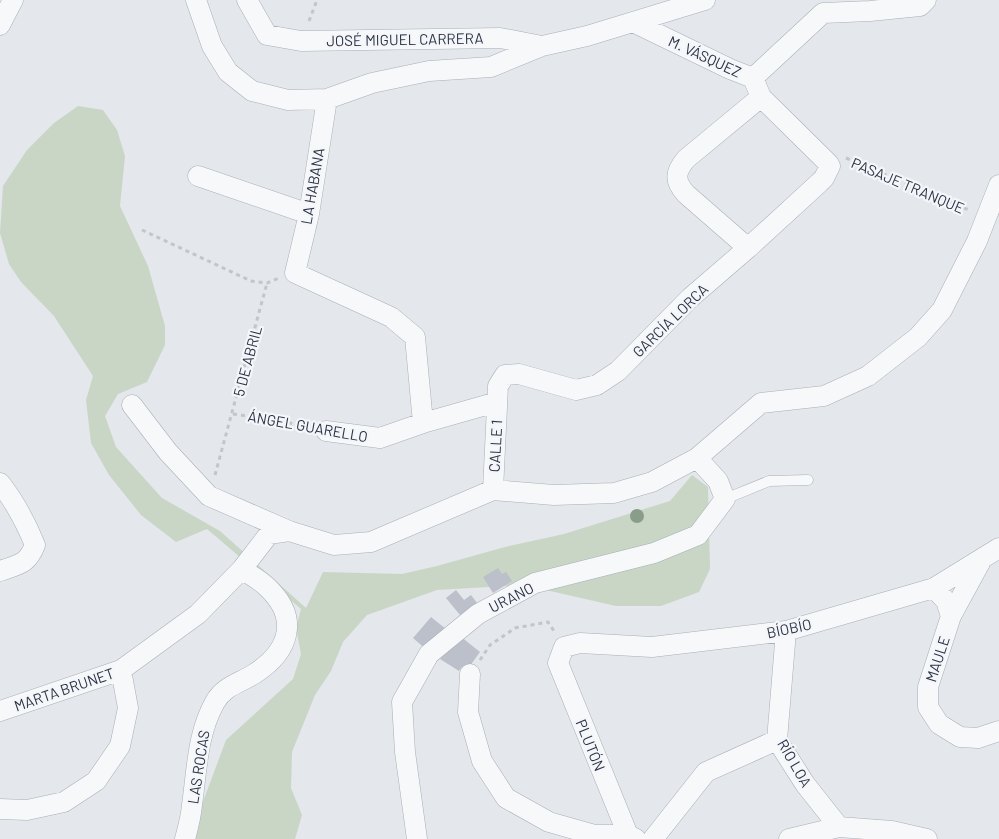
<svg xmlns="http://www.w3.org/2000/svg" width="999" height="839" viewBox="0 0 999 839" font-family="Barlow,sans-serif">
	<style>
		.green { fill: #c9d6c5 }
		.building { fill: #bbc0ca }
		.lines { fill: none; stroke-linecap: round; stroke-linejoin: round }
		.service-casing { stroke: #a9aeb7; stroke-width: 11 }
		.minor-casing { stroke: #a9aeb7; stroke-width: 21 }
		.path { stroke: #c2c5cb; stroke-width: 3; stroke-dasharray: 4 4; stroke-linecap: butt }
		.service { stroke: #f7f8fa; stroke-width: 10 }
		.minor { stroke: #f7f8fa; stroke-width: 20 }
		.tree { fill: #899d89 }
		.labels { text-anchor: middle; dominant-baseline: central; stroke-width: 4.5; stroke-linejoin: round; paint-order: stroke }
		.street-label { font-size: 15px; fill: #2b3445; stroke: #f4f6f9 }
	</style>
	<rect width="100%" height="100%" fill="#e4e7ec"/>
	<!-- green -->
	<path class="green" d="M78 106 103 110 117 130 125 156 120 206 148 266 165 326V345L147 382 118 394 105 416 116 447 162 498 220 531 306 608 323 572 402 574 437 566 505 547 564 534 670 501 692 475 708 487 710 569 699 592 661 606H616L524 585 437 590 367 615 343 642 331 671 315 695 292 752 291 788 302 815 295 839H189L226 740 293 679 301 654 296 628 301 609 207 529 176 542 141 515 109 475 91 443 86 400 93 376 54 316 21 282 9 264 0 233 3 186 27 150 54 123Z"/>
	<!-- building -->
	<path class="building" d="M498 568 502 574 506 572 512 581 493 593 483 577Z
		M456 590 464 600 471 595 477 603 460 615 446 598Z
		M431 617 446 629 428 651 413 638Z
		M460 636 480 652 467 670 462 667 459 671 440 659Z"/>
	<g class="lines">
		<defs>
			<path id="service" d="M725 499 769 481 808 480"/>
			<path id="minor" d="M196 0 212 46 228 72 252 91 288 100 327 99 372 83 429 71 491 67 542 46 587 36 705 0
				M247 0 267 35 301 41 500 38 542 46
				M0 25 13 0
				M753 78 823 13 870 11 920 6 926 0
				M327 99 309 214 295 273 391 317 415 337 423 423
				M198 176 309 214
				M748 248 686 194C674 181 675 172 686 159L761 97
				M132 405 168 452 209 496 289 531
				M326 431 380 438 423 423 497 402
				M0 483C15 502 26 523 35 545 27 565 19 564 0 571
				M493 490 498 386 505 375 519 374 576 390 597 385 618 371 690 298 748 248 819 183 824 178 830 166 828 163 761 97 753 78 730 69 633 22
				M934 588 946 601 951 616 928 687V707L939 724 960 737 978 738 999 731
				M951 616 982 559
				M786 631 777 740 805 784 839 827 892 831 927 839
				M470 674 468 712 482 761 506 798 549 822 595 835H628
				M0 711 121 670 198 614 242 569 269 534 289 531 334 545 371 542 493 490 554 495 614 493 652 482 697 458 761 403 824 396 868 376 918 337 942 310 977 241 999 185
				M0 809 27 810 64 802 96 781 120 746 128 708 121 670
				M185 839C188 828 191 817 192 805 197 770 197 734 215 702 224 686 240 683 254 674 290 651 300 618 267 587 260 580 250 575 242 569
				M417 839 405 752 402 702 429 654 478 614 535 583 654 553 698 535 725 499 718 481 697 458
				M636 839 628 835 558 663 564 647 580 643 652 647 786 631 934 588 999 548
				M653 839 706 772 777 740
				M789 839 839 827"/>
		</defs>
		<!-- service casing -->
		<use href="#service" class="service-casing"/>
		<!-- minor casing -->
		<use href="#minor" class="minor-casing"/>
		<!-- path -->
		<path class="path" d="M309 21 317 0
			M846 158 969 210
			M142 230 251 281 267 283 279 278
			M233 414 276 420 309 427
			M215 475 267 283
			M480 660 490 645 515 628 548 622 554 631"/>
		<!-- service -->
		<use href="#service" class="service"/>
		<!-- minor -->
		<use href="#minor" class="minor"/>
	</g>
	<!-- trees -->
	<circle class="tree" cx="637" cy="516" r="7"/>
	<g class="labels">
		<!-- street labels -->
		<g class="street-label">
			<text transform="translate(405 39) rotate(-1)">JOSÉ MIGUEL CARRERA</text>
			<text transform="translate(705 56) rotate(25)">M. VÁSQUEZ</text>
			<text transform="translate(908 185) rotate(23)">PASAJE TRANQUE</text>
			<text transform="translate(312 186) rotate(-80)">LA HABANA</text>
			<text transform="translate(670 320) rotate(-44)">GARCÍA LORCA</text>
			<text transform="translate(247 361) rotate(-75)">5 DE ABRIL</text>
			<text transform="translate(308 426) rotate(10)">ÁNGEL GUARELLO</text>
			<text transform="translate(495 446) rotate(-87)">CALLE 1</text>
			<text transform="translate(511 597) rotate(-27)">URANO</text>
			<text transform="translate(789 628) rotate(-12)">BÍOBÍO</text>
			<text transform="translate(937 659) rotate(-72)">MAULE</text>
			<text transform="translate(64 689) rotate(-19)">MARTA BRUNET</text>
			<text transform="translate(591 745) rotate(68)">PLUTÓN</text>
			<text transform="translate(795 763) rotate(60)">RÍO LOA</text>
			<text transform="translate(198 767) rotate(-81)">LAS ROCAS</text>
		</g>
	</g>
</svg>
